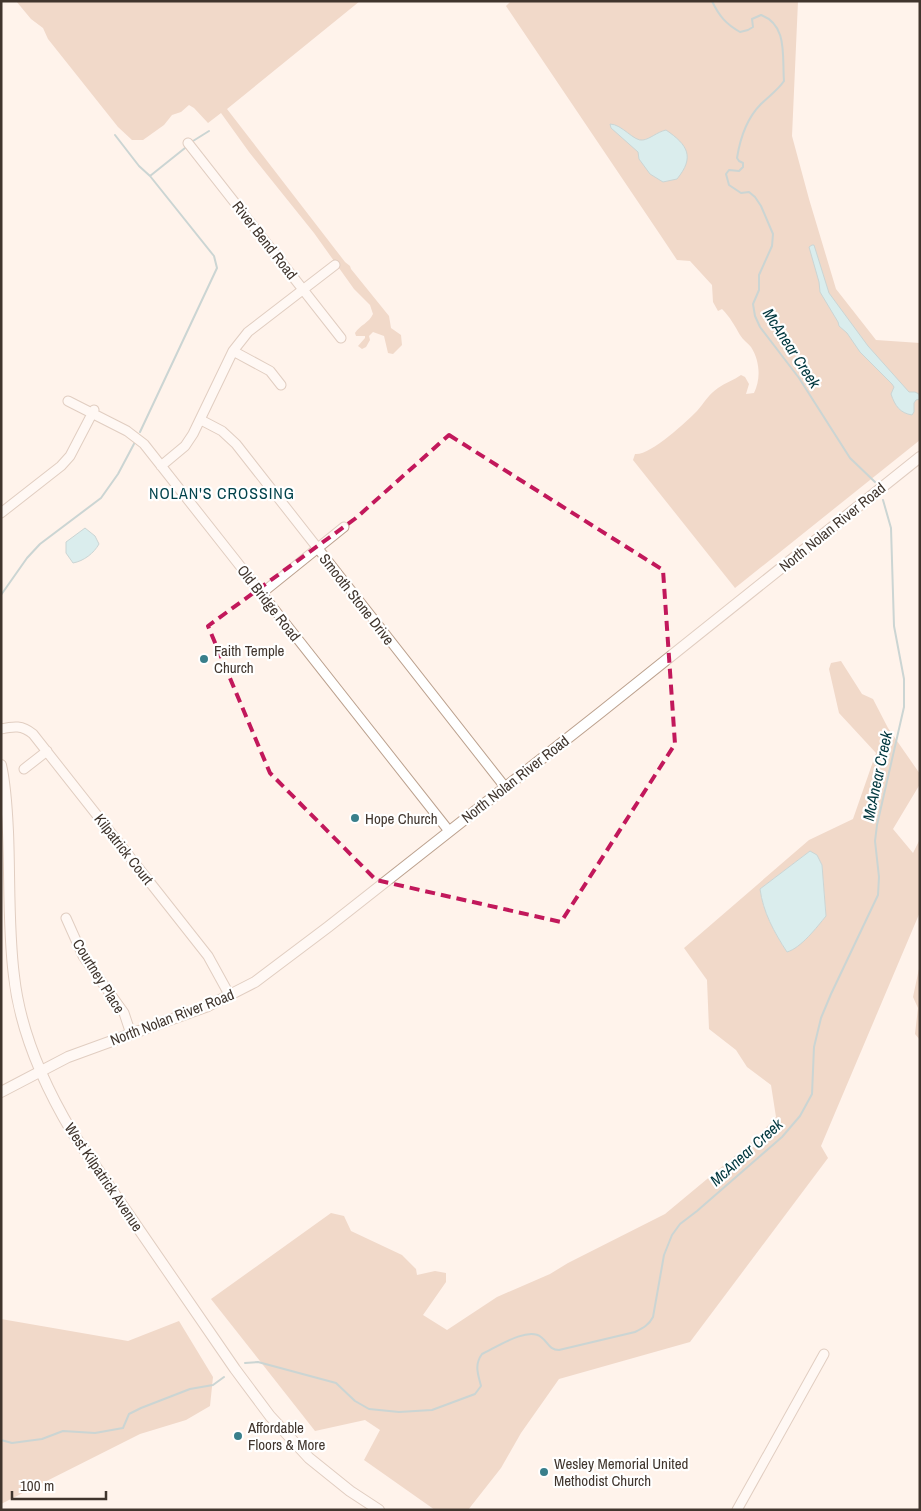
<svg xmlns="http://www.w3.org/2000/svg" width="921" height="1511" viewBox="0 0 921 1511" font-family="'Archivo Narrow',sans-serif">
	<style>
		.green { fill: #dfbaa1; fill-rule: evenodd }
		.water { fill: #ade6f0; stroke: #8cb1b6 }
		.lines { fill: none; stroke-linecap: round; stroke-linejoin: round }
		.stream { stroke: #8cb1b6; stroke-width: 2 }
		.minor-casing { stroke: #bca18e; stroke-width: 11 }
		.major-casing { stroke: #bca18e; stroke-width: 12 }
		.minor { stroke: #fff; stroke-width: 9 }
		.major { stroke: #fff; stroke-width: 10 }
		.marked { fill: none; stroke: #c2185b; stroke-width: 4; stroke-dasharray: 10 6; stroke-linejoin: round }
		.poi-dot { fill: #397f8b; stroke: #fff; stroke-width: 2 }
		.labels { text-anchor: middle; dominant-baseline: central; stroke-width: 4.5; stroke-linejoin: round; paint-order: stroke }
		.street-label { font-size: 15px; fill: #40352d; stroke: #fff }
		.poi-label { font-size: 15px; fill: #40352d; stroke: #fff; text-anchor: start }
		.water-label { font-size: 16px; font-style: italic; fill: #00373e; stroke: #fff }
		.neighbourhood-label { font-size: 16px; letter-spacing: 1px; fill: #02434c; stroke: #fff }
	</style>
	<rect width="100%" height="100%" fill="#fff3eb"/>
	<!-- green -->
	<path class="green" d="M16 1H360L227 109 345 262 350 266 351 269 389 316 391 328 401 335 402 345 393 354 388 353 384 336 373 332 369 336 370 340 366 347 362 349 358 346 365 338V336H356L355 333C360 325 369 323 373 314L370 305 354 289 314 233 249 152 221 113 208 123 194 108 189 105 181 112 172 115 164 125 143 140H132L118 127 48 39 43 28 31 19Z
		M511 1H798L792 136 809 199 836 289 876 340 920 343V440L735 588 633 460 635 454C650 456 686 422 697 411 704 403 709 394 718 388 725 383 734 380 741 375L745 377 749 384 746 394 754 393C761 379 760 361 751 347 748 343 743 340 740 335 735 326 730 317 722 309L718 311 713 302 712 285 690 261 677 260 661 236 506 6Z
		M841 661 862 694 873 699 888 728 920 774V784L893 829 913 853 920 839V912L821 1146 828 1158 690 1342 559 1379 521 1433 501 1468 468 1510H435L364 1460 380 1430 365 1420 315 1431 211 1299 331 1213 344 1216 351 1231 402 1255 416 1269 417 1275 435 1271 446 1273V1282L423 1315 447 1330 497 1297 550 1274 568 1263 665 1214 754 1140 776 1117 771 1085 747 1067 736 1050 709 1029 707 980 684 948 809 840 853 819 876 753 839 713 829 669 831 663ZM810 851 822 865 826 916 787 952C774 932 763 912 760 889Z
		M920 964V1040L915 1034 918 1008 913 997Z
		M1 1319 128 1341 179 1321 213 1377 210 1406 186 1420 140 1434 1 1504Z"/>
	<!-- water -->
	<path class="water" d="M610 124C622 124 634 142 643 140 650 139 657 132 666 130 688 145 695 157 677 179L663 182 650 174 639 159 638 152 611 128Z
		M812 245H814L829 293 868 346 909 392H915L919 394 920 399 916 400 914 403V412L912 415C900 413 895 406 891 394L894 387 892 384 860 352 847 333 839 326 838 322 820 292 819 282 809 247Z
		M85 528 95 536 99 544C94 553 84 561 73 563L66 553V542Z
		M810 851 817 855 822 865 826 916C817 927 801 948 787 952 774 932 763 912 760 889Z"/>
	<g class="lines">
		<!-- stream -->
		<path class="stream" d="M712 1C719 16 726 24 740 32L748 30 753 27 752 19 761 15C788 25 782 56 784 81 778 90 769 96 761 104 747 118 740 139 737 158L739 161 743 163V167L739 171 729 170 726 174 729 185 741 193 749 192 755 197 761 206 773 234 772 246 759 275V290L753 304 755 316 760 327 799 378 850 458 875 482
			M115 135 139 166 150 176
			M193 141 209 131
			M140 432 217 268 214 256 150 176 185 148
			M1 595 27 558 40 544 101 498 118 474 135 442
			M245 1363 258 1362 336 1383 355 1401 369 1409 399 1412 432 1410 475 1394 481 1386C478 1374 474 1365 482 1354 495 1348 528 1326 541 1337 548 1342 549 1350 559 1350L635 1332C643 1328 649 1325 653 1317L664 1255 672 1235 680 1224 697 1211 782 1137 800 1116 812 1094 814 1047 821 1018 831 994 878 895 879 877 875 841 877 825 904 707V679L894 626 891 528 883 500
			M1 1440 12 1443 42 1439 63 1431 95 1433 123 1428 129 1414 141 1408 190 1389 213 1385 224 1377"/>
		<defs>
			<path id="minor" d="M188 143 341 338
				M233 351 270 371 281 385
				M68 401 127 431 144 444 449 831
				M201 420 222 431 236 444 505 787
				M161 466 185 446 193 434 233 351 248 332 335 265
				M1 513 61 466 70 456 94 410
				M262 593 344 527
				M1 729C14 726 22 725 33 734L208 956 230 996
				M24 769 47 751
				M66 918 83 956 124 1013 131 1034
				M737 1510 824 1354"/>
			<path id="major" d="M1 765C6 787 7 810 8 832 10 880 8 929 14 976 20 1031 44 1085 72 1132L235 1369 270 1416 309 1458 350 1491 379 1510
				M1 1092 68 1057 208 1006 255 982 328 927 601 712 920 457"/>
		</defs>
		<!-- minor casing -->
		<use href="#minor" class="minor-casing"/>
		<!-- major casing -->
		<use href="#major" class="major-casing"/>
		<!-- minor -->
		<use href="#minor" class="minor"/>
		<!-- major -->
		<use href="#major" class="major"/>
	</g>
	<!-- marked area -->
	<path d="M0 0H921V1511H0ZM449 435 663 570 675 744 561 922 376 880 270 773 208 626 356 518Z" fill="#fff3eb" fill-opacity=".55" fill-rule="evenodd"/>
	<path class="marked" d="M449 435 663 570 675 744 561 922 376 880 270 773 208 626 356 518Z"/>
	<!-- markers -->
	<g class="poi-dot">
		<circle cx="204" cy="659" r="5"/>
		<circle cx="355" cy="818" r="5"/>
		<circle cx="238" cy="1436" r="5"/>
		<circle cx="544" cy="1472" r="5"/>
	</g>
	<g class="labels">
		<!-- street labels -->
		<g class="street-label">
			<text transform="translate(265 240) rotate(52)">River Bend Road</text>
			<text transform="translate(832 527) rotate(-39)">North Nolan River Road</text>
			<text transform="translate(357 599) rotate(52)">Smooth Stone Drive</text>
			<text transform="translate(269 603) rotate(52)">Old Bridge Road</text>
			<text transform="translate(515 779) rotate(-38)">North Nolan River Road</text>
			<text transform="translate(124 849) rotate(52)">Kilpatrick Court</text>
			<text transform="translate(99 976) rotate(58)">Courtney Place</text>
			<text transform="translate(172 1017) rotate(-21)">North Nolan River Road</text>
			<text transform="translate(104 1177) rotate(56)">West Kilpatrick Avenue</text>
		</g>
		<!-- poi labels -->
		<g class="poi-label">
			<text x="214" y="650">Faith Temple<tspan x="214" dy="17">Church</tspan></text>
			<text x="365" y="818">Hope Church</text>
			<text x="248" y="1427">Affordable<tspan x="248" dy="17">Floors &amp; More</tspan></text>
			<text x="554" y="1463">Wesley Memorial United<tspan x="554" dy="17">Methodist Church</tspan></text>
		</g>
		<!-- water labels -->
		<g class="water-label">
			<text transform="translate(792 348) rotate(57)">McAnear Creek</text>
			<text transform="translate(877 776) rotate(-78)">McAnear Creek</text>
			<text transform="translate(746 1152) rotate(-42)">McAnear Creek</text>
		</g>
		<!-- neighbourhood labels -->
		<g class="neighbourhood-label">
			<text x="222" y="493">NOLAN'S CROSSING</text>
		</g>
	</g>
	<!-- border -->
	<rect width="921" height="1511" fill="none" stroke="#40352d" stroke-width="5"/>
	<!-- scale -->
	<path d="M12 1491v8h94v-8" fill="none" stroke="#40352d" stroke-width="2.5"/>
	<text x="20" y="1491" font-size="15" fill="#40352d" stroke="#ffffff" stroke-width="4" paint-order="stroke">100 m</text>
</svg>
